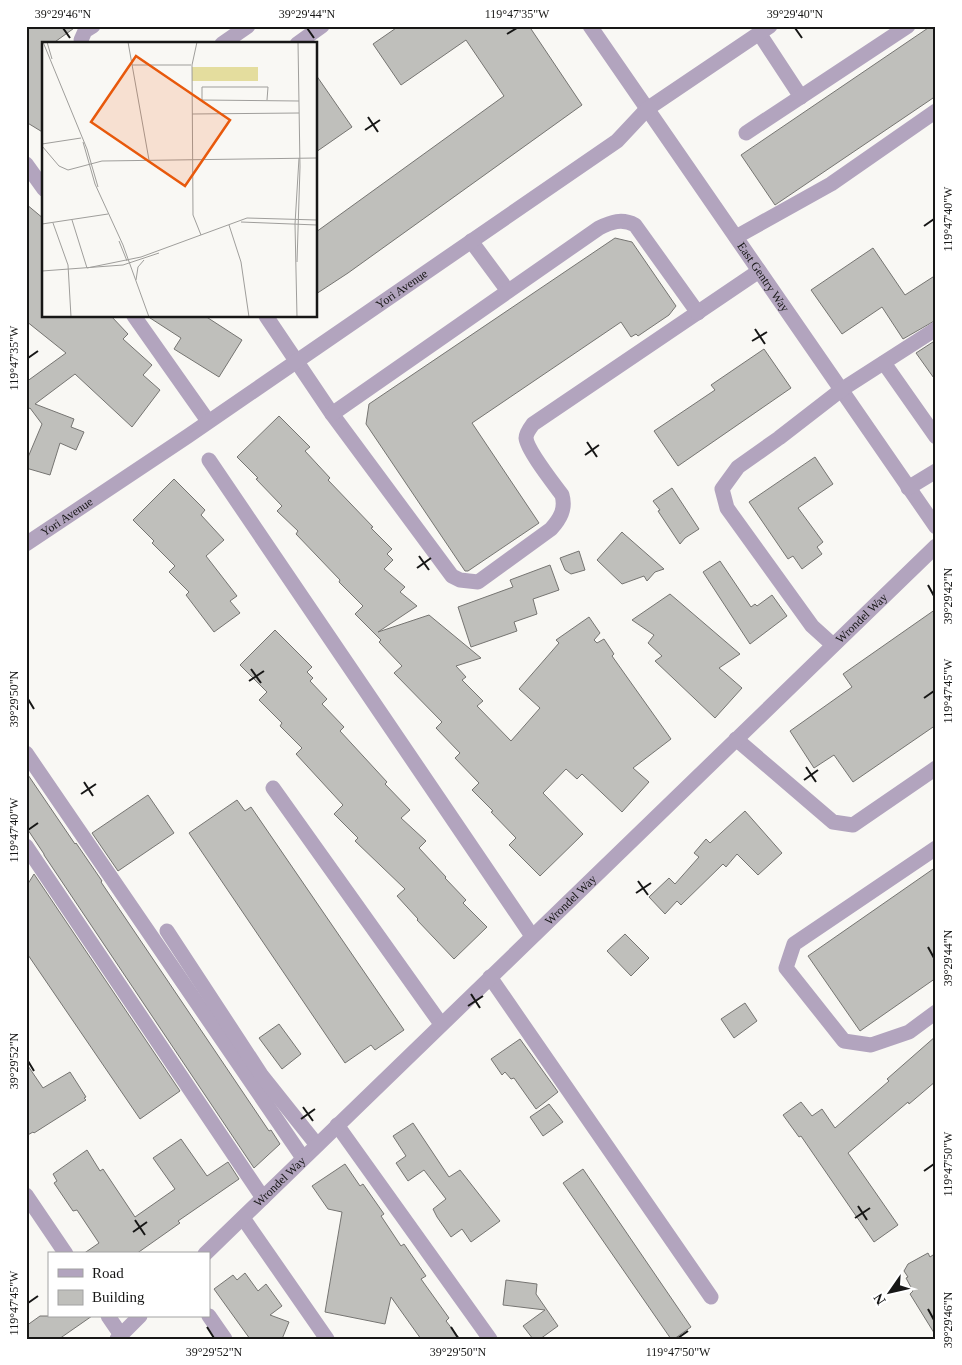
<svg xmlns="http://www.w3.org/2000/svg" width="962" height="1365" viewBox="0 0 962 1365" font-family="Georgia,serif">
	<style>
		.building { fill: #bfbfbb; stroke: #767572 }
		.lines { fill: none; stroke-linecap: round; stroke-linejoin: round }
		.minor { stroke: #b2a4be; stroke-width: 15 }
		.ticks { fill: none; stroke: #171716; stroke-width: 2 }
		.labels { text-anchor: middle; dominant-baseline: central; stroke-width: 4.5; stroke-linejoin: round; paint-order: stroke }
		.street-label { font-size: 12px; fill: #171716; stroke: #fff }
		.inset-road { fill: none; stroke: #9f9e9b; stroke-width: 1 }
		.view { fill: #e8590c; fill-opacity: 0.15; stroke: #e8590c; stroke-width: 2.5 }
		.inset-edge { fill: none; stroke: #171716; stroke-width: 2.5 }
		.neatline { fill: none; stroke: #171716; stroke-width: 2 }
		.ticks-label { font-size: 12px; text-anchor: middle; fill: #171716 }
	</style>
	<rect width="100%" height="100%" fill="#f9f8f4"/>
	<!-- building -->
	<path class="building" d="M26 26H77L52 44H44V133L26 122Z
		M399 26H529L582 105 348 273 316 294V232L504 96 466 40 401 85 373 44Z
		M931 26H936V96L775 205 741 155Z
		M316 75 352 127 316 152Z
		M26 204 44 219V316H111L128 334 123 339 152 365 143 375 160 390 132 427 75 374 35 404 74 419 71 427 84 432 76 450 60 443 50 475 26 468V462L42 424 30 408 26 410V382L66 353 26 321Z
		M615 238 632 242 676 306 669 315 638 336 636 334 631 337 621 322 472 423 539 523 468 571H465L366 424 369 404Z
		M873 248 905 295 936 275V320L903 339 882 307 842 334 811 290Z
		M147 316H205L242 340 219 377 174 349 181 338Z
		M936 340V381L916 353Z
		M764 349 791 388 678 466 654 431 715 390 711 385Z
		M279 416 310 447 305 451 330 478 328 480 373 527 371 528 392 549 387 554 393 560 384 569 405 587 400 592 417 606 378 632 429 615 481 658 456 666 466 677 462 680 483 701 477 706 511 741 540 708 519 689 559 643 556 640 589 617 600 633 594 640 597 643 604 639 614 654 612 656 671 739 633 768 649 782 622 812 582 774 577 779 566 769 543 793 583 834 540 876 509 845 516 838 491 812 493 811 472 790 479 783 455 758 460 753 436 728 442 722 394 673 402 666 379 642 381 640 355 614 363 606 339 582 340 580 296 534 298 531 277 511 282 506 256 479 258 478 237 457Z
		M815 457 833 484 798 508 823 542 817 547 822 554 802 569 793 556 788 559 749 502Z
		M174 479 205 510 201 515 224 540 206 556 237 596 230 601 240 613 214 632 186 595 189 592 169 572 175 566 152 543 154 541 133 520Z
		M672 488 699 529 685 538 680 544 658 511 660 510 653 501Z
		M622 532 624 534 664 569 655 572 647 581 644 576 622 584 597 560Z
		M579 551 585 570 571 574 565 570 560 558Z
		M720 561 751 607 755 604 757 606 772 595 787 616 750 644 703 572Z
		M550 565 559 590 533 599 537 614 514 622 517 631 471 647 458 607 513 587 510 580Z
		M670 594 740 654 719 668 742 688 715 718 655 661 662 656 648 643 654 635 632 620Z
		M936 609V725L853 782 834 755 814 768 790 731 852 687 843 674Z
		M275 630 312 667 307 672 313 678 310 681 327 699 322 704 344 727 340 731 387 782 385 784 410 810 401 818 426 841 419 848 446 877 445 878 466 900 463 903 487 927 454 959 417 920 418 919 397 896 405 889 355 841 358 838 334 814 343 805 296 754 302 748 280 726 282 723 259 700 267 692 240 665Z
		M26 772 75 844 76 843 102 881 101 882 269 1131 271 1130 280 1144 254 1168 44 855V854L26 827Z
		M148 795 174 833 118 871 92 833Z
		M237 800 245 811 251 807 404 1030 375 1050 371 1045 345 1063 189 833Z
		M745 811 782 853 758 875 737 854 726 867 723 864 681 905 677 901 665 914 649 897 669 878 675 884 699 857 694 853 706 839 710 843Z
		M936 867V978L860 1031 808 956Z
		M34 874 180 1091 140 1119 26 952V887Z
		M625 934 649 958 631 976 607 951Z
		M745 1003 757 1021 734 1038 721 1019Z
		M279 1024 301 1054 282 1069 259 1038Z
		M936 1036V1081L909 1104 908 1102 848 1153 898 1225 874 1242 801 1136 799 1137 783 1115 801 1102 812 1116 822 1109 835 1128 889 1081 887 1079Z
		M520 1039 558 1092 536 1109 514 1078 511 1079 505 1072 502 1075 491 1059Z
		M26 1063 43 1088 70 1072 86 1097 84 1098 86 1100 34 1133 33 1132 26 1136Z
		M549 1104 563 1122 543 1136 530 1117Z
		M413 1123 449 1177 460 1170 500 1221 471 1242 462 1229 451 1237 437 1217 433 1209 446 1199 424 1170 408 1181 396 1163 406 1156 393 1136Z
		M181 1139 207 1176 228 1162 239 1179 178 1221 180 1223 136 1254H83L99 1243 77 1210 73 1211 54 1183 57 1181 53 1174 87 1150 100 1171 103 1169 135 1217 175 1189 153 1158Z
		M345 1164 360 1186 363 1184 384 1214 381 1216 401 1246 404 1244 426 1276 421 1279 449 1318 446 1321 460 1339H421L391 1297 385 1324 325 1312 342 1212 328 1209 312 1186Z
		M583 1169 691 1327 674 1339H671L563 1183Z
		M928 1253 930 1257 936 1253V1336L910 1294 913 1291 906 1278 908 1277 904 1271 908 1264Z
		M245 1273 258 1291 266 1284 282 1306 270 1315 289 1322 282 1339H250L214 1289 233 1275 237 1280Z
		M506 1280 537 1284 536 1294 558 1326 540 1339H533L523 1326 545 1310 503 1305Z
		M40 1316H92L59 1339H26V1326Z"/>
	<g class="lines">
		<!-- minor -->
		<g class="minor">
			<path id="s1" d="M590 26 936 527"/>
			<path d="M759 33 801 97"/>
			<path d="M82 44 81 40 85 31 93 26"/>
			<path d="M222 44 248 26"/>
			<path d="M297 44 322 26"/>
			<path d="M746 133 908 26"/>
			<path d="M26 164 44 189"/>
			<path d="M736 237 831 184 936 111"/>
			<path d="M471 241 508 291"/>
			<path d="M134 316 208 421"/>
			<path d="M266 316 332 414 452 576 460 580 478 582 551 529C560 519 566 509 562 495 554 484 527 450 526 438 526 433 530 428 533 424L759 271"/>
			<path d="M884 363 936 437"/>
			<path d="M332 414 599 228C611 222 622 218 635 225L698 313"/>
			<path d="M209 460 532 936"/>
			<path d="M908 488 936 471"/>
			<path id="s2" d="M26 544 188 436 617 141 647 109 770 26"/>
			<path d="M833 645 812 626 727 508 722 489 738 467 779 438 841 390 936 329"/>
			<path d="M736 739 833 822 853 825 936 768"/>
			<path d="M26 753 303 1158"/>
			<path d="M273 788 441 1024"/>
			<path d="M26 846 263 1198"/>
			<path d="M936 848 794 944 786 968 844 1041 871 1045 909 1032 936 1012"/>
			<path d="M167 931 262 1076 317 1145"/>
			<path d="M490 977 711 1297"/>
			<path d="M337 1125 490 1339"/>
			<path d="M26 1195 66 1254"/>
			<path d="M243 1218 327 1339"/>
			<path id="s3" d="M205 1254 936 546"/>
			<path d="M108 1316 121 1335"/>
			<path d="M209 1316 225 1339"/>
			<path d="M117 1339 140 1316"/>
		</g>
	</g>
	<!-- ticks -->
	<path class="ticks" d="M63 28 70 38M307 28 314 38M795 28 802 38M507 34 517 28M368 117 378 132M365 130 380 120M924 226 934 219M755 329 765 344M752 341 767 332M28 358 38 351M587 442 597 457M585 455 599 445M419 556 429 570M417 568 431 558M928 585 934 596M251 669 261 683M249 681 264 671M924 698 934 691M28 699 34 709M806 767 816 782M804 780 818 770M84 782 93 796M81 794 96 784M28 830 38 823M638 881 648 895M636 893 651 883M928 947 934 958M471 994 480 1008M468 1006 483 996M28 1061 34 1071M303 1107 313 1121M301 1119 315 1109M924 1171 934 1164M858 1206 867 1220M855 1218 870 1208M135 1220 145 1235M133 1232 147 1222M28 1303 38 1296M928 1309 934 1320M207 1327 214 1338M451 1327 458 1338M678 1338 688 1331"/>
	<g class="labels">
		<!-- street labels -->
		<g class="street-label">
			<text stroke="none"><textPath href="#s1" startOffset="305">East Gentry Way</textPath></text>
			<text stroke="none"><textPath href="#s2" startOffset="454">Yori Avenue</textPath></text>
			<text stroke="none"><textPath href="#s2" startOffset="49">Yori Avenue</textPath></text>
			<text stroke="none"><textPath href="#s3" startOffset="914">Wrondel Way</textPath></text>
			<text stroke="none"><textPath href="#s3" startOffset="509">Wrondel Way</textPath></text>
			<text stroke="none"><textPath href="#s3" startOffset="104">Wrondel Way</textPath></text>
		</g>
	</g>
	<!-- overview -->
	<g transform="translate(42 42)">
		<rect width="275" height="275" fill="#f9f8f4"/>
		<path d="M150 25H216V39H150Z" fill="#e4dd9e"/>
		<path class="inset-road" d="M1 0 45 107 56 145M5 0 10 17M86 0 107 118M155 0 150 23 151 173 159 193M90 23H149M225 58 226 45H160V58L257 59M150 72 257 71M41 100 53 142 81 203 107 275M0 102 39 96M0 104 17 124 26 128 60 119 275 116M30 178 45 226M199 180 275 183M11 181 26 223 29 275M0 182 66 172M187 183 199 220 207 275M77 199 85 219M255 220 258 125 256 0M45 226 99 215 205 176 275 178M0 229 81 223 117 211M94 238 96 225 102 218M255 275 253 182 257 116"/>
		<path class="view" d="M94 14 188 78 143 144 49 80Z"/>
		<rect width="275" height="275" class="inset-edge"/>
	</g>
	<!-- border -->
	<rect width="962" height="1365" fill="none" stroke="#ffffff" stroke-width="55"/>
	<!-- legend -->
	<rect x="48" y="1252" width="162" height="65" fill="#ffffff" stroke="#a2a2a2"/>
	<rect x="58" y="1269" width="25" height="8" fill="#b2a4be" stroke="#a2a2a2"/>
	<text x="92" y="1278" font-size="15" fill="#171716">Road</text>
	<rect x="58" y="1290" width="25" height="15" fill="#bfbfbb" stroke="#a2a2a2"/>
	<text x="92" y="1302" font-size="15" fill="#171716">Building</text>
	<!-- north arrow -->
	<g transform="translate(890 1292) rotate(236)" stroke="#ffffff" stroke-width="4" paint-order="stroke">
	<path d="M0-4L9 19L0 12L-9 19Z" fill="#171716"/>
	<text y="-8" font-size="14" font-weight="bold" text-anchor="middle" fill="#171716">N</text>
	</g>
	<rect x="28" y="28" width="906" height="1310" class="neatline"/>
	<g class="ticks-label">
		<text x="63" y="18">39°29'46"N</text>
		<text x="307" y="18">39°29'44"N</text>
		<text x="517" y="18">119°47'35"W</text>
		<text x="795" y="18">39°29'40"N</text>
		<text transform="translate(948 219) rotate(-90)" y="4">119°47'40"W</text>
		<text transform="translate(14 358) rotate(-90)" y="4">119°47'35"W</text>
		<text transform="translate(948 596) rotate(-90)" y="4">39°29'42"N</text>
		<text transform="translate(948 691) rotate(-90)" y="4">119°47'45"W</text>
		<text transform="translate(14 699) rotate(-90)" y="4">39°29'50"N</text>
		<text transform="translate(14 830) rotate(-90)" y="4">119°47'40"W</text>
		<text transform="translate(948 958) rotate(-90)" y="4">39°29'44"N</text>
		<text transform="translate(14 1061) rotate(-90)" y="4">39°29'52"N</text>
		<text transform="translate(948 1164) rotate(-90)" y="4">119°47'50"W</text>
		<text transform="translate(14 1303) rotate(-90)" y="4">119°47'45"W</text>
		<text transform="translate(948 1320) rotate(-90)" y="4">39°29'46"N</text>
		<text x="214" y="1356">39°29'52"N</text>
		<text x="458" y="1356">39°29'50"N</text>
		<text x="678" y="1356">119°47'50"W</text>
	</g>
</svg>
